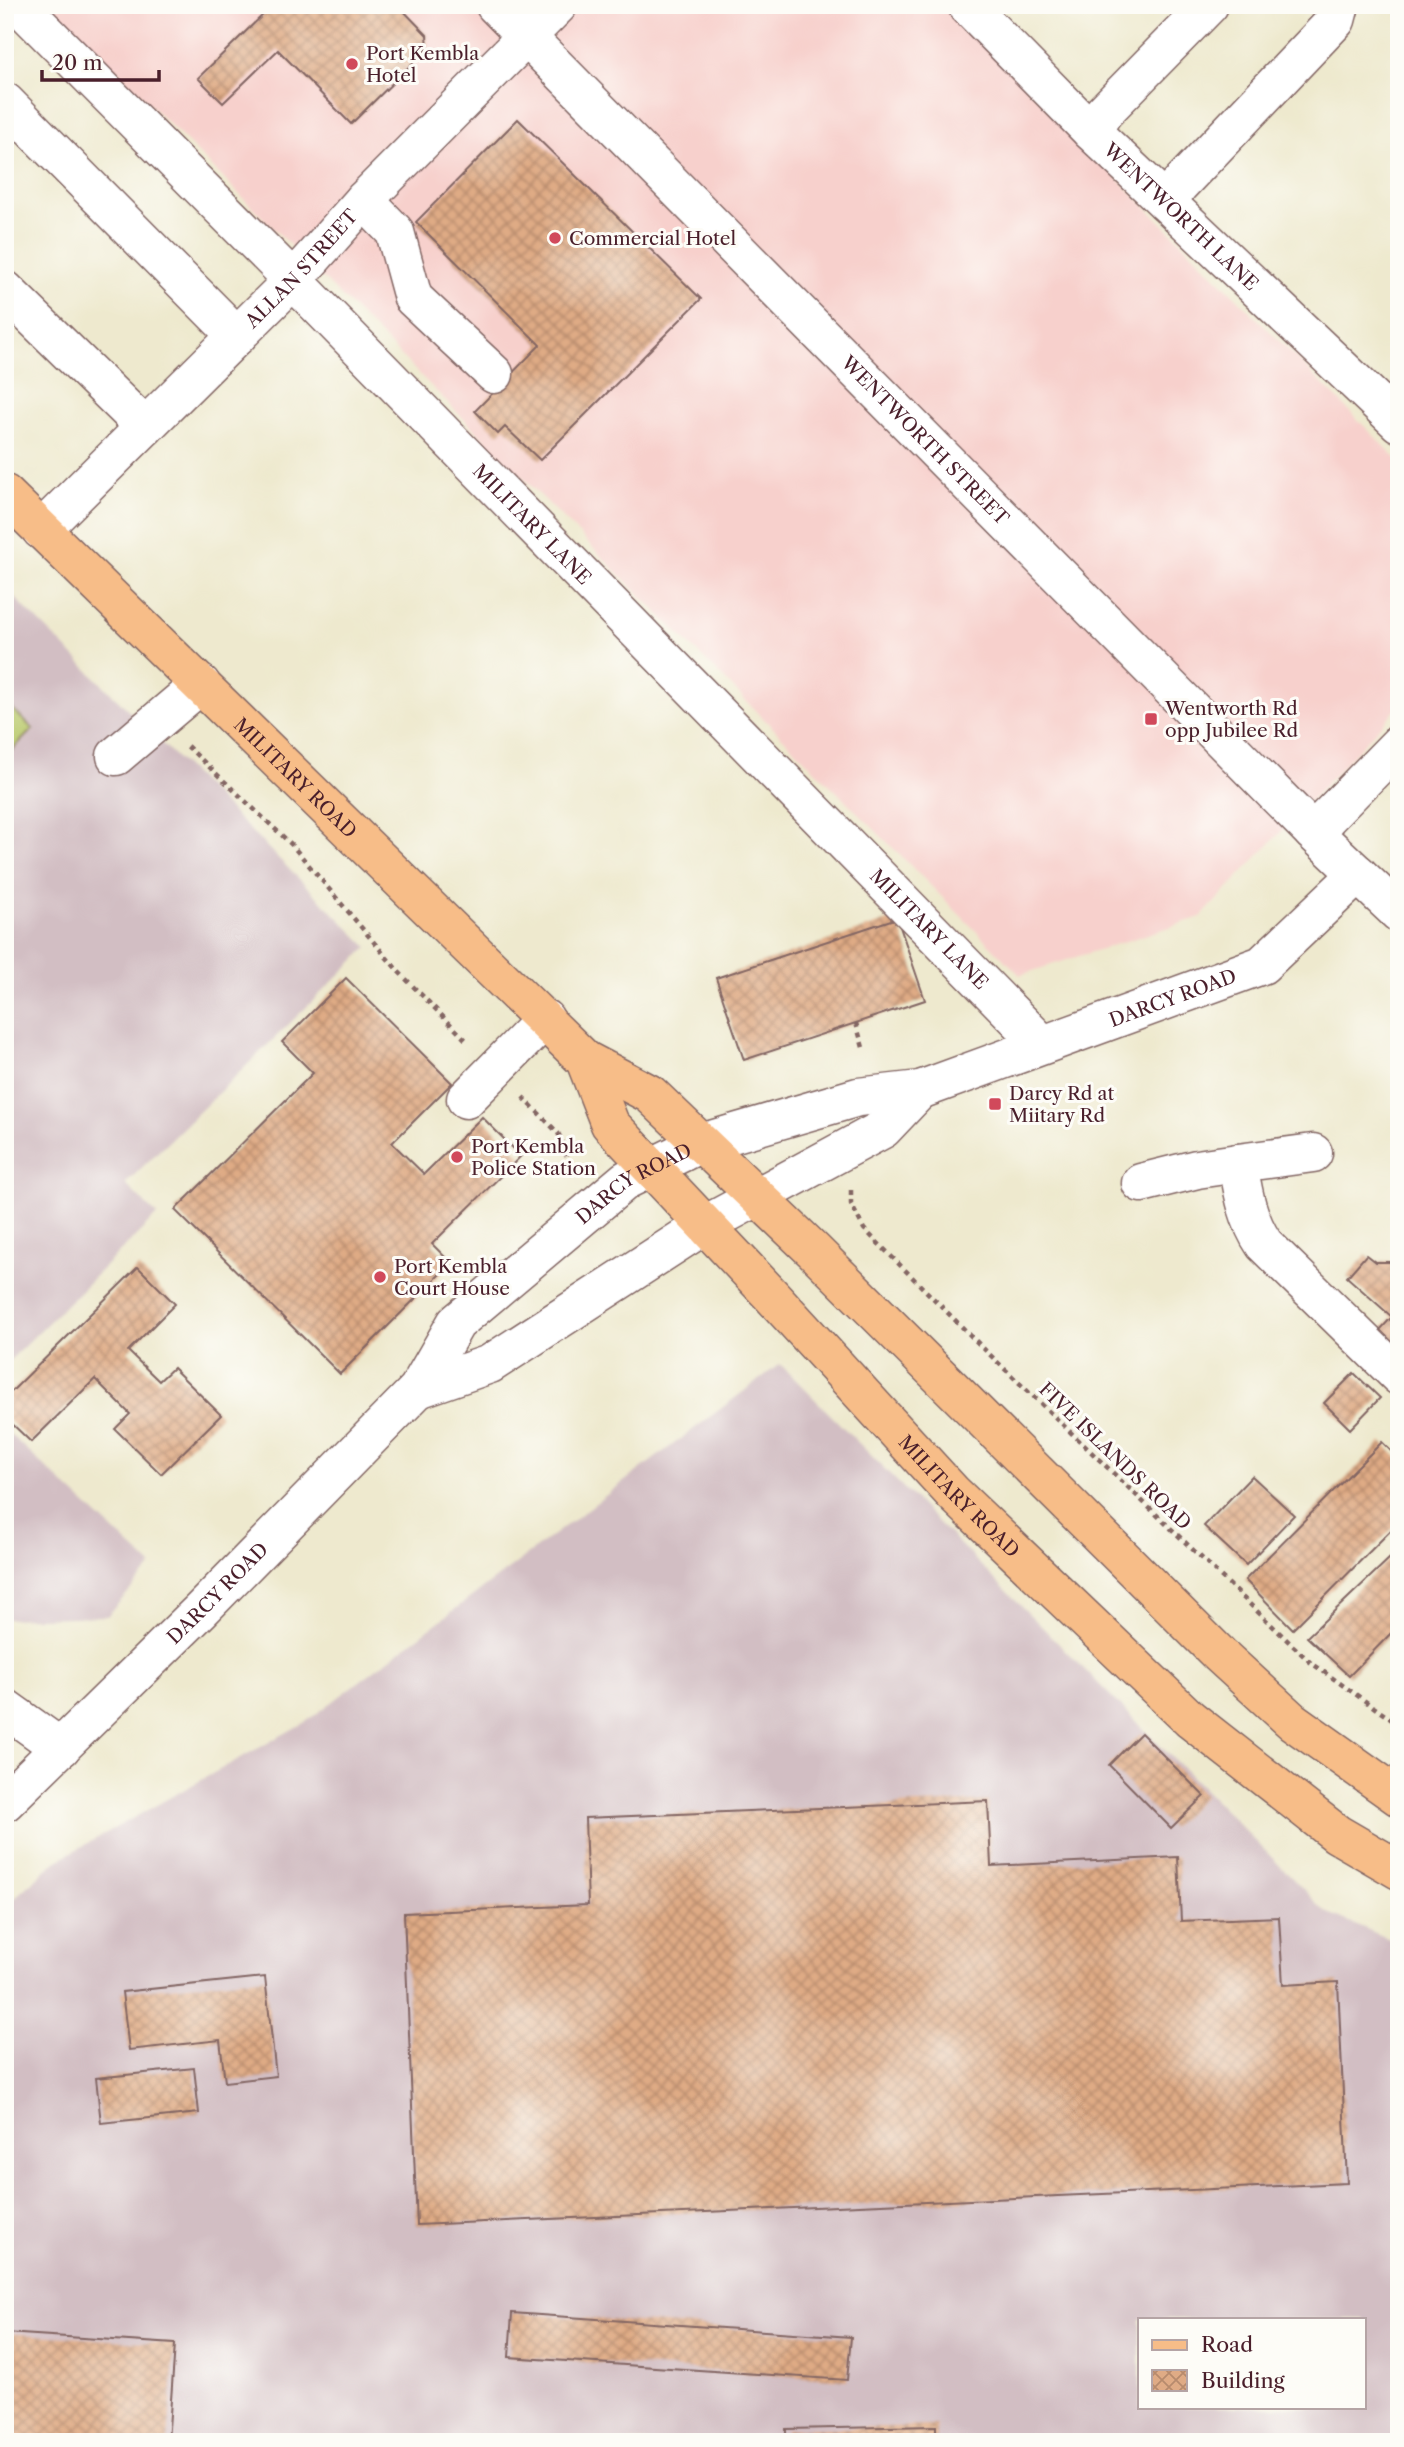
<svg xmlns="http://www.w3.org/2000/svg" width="1404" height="2447" viewBox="0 0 1404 2447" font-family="'Libre Caslon Text',serif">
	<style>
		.built { fill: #f7d0cc }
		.industrial { fill: #d2bec3; fill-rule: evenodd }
		.pitch { fill: #b9c96c; stroke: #82744c; stroke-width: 2 }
		.building { fill: url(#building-cross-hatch) }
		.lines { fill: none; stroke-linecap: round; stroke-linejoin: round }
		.minor-casing { stroke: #836664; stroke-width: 41 }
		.major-casing { stroke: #836664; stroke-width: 41 }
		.path { stroke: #836664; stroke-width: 4.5; stroke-dasharray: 5 5; stroke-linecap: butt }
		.minor { stroke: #fff; stroke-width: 38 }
		.major { stroke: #f7bd88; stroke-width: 38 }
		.poi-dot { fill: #d1495b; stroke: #fdfcf7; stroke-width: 2.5 }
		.labels { text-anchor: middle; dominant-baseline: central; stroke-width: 6; stroke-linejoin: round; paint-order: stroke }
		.poi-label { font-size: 19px; fill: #4a1f2b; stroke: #fdfcf7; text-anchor: start }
		.street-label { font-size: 19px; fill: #4a1f2b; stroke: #fdfcf7 }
	</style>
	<defs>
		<pattern id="building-cross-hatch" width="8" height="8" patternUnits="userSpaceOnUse" patternTransform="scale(1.75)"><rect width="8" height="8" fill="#dfab85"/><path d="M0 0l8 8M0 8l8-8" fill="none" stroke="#b78b6d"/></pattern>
	</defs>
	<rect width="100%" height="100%" fill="#fdfcf7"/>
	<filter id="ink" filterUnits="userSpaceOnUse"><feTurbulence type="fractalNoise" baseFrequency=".0143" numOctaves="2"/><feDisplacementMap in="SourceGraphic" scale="14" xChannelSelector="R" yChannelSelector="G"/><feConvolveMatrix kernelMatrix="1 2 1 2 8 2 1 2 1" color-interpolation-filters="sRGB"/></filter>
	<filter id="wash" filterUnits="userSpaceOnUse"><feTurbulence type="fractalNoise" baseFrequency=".00686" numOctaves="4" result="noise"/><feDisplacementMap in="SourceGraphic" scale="28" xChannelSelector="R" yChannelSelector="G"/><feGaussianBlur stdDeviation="1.57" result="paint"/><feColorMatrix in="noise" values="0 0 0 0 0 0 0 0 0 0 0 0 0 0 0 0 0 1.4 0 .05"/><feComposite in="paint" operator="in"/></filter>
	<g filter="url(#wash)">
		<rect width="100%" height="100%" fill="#eee9ce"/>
		<!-- built -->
		<path class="built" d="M50 5H945L1399 461V706L1201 917 1020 975Z"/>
		<!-- industrial -->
		<path class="industrial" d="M5 588 368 947 125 1184 157 1215 5 1365Z
			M780 1364 1326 1912 1399 1943V2442H5V1906L56 1861 307 1721ZM1140 2319H1364V2407H1140Z
			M5 1430 152 1566 107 1616 5 1619Z"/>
		<!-- pitch -->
		<path class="pitch" d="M5 702 33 729 5 757Z"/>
		<g id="blocks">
			<!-- building -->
			<path class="building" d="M273 5H398L427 35 428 48 351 124 278 50 223 103 198 78Z
				M518 119 701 299 540 460 505 427 498 434 475 411 540 345 416 222Z
				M897 918 925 1000 744 1060 716 978Z
				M346 978 452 1083 392 1143 424 1174 482 1117 521 1156 432 1244 451 1263 340 1374 175 1210 313 1073 282 1042Z
				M1366 1255 1375 1262H1393L1399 1256V1350L1379 1331 1392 1317 1347 1277Z
				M138 1267 175 1304 128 1351 159 1381 173 1368 221 1415 161 1474 115 1429 130 1414 95 1379 31 1442 5 1417V1398Z
				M1354 1373 1380 1398 1350 1429 1324 1403Z
				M1382 1442 1399 1459V1522L1293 1629 1245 1580Z
				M1252 1476 1294 1515 1246 1565 1204 1526Z
				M1399 1557V1625L1349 1676 1307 1637 1390 1558 1394 1563Z
				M1141 1733 1204 1796 1171 1828 1109 1765Z
				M988 1801 991 1866 1178 1857 1181 1921 1279 1917 1283 1985 1338 1982 1347 2183 417 2225 404 1913 588 1905 585 1818Z
				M265 1977 276 2076 225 2082 220 2040 129 2050 122 1992Z
				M194 2068 199 2113 101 2123 96 2078Z
				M512 2313 851 2337 847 2380 509 2357Z
				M5 2333 175 2344 168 2442H5Z
				M936 2426V2442H786V2429Z"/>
		</g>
	</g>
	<g filter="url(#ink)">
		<use href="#blocks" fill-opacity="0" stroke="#836664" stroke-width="2"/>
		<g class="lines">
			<defs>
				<g id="minor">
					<path id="s1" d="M19 5 293 280 1042 1044"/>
					<path id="s2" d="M495 5 1313 832 1399 913"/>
					<path id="s3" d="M967 5 1091 131 1399 423"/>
					<path d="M5 102 237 336"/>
					<path d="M1091 131 1104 112 1209 5"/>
					<path d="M364 200 395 232 413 298 494 374"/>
					<path d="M1166 202 1179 185 1336 20 1340 5"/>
					<path d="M5 290 145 427"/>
					<path id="s4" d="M41 530 293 280 364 200 558 5"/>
					<path d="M116 756 201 684"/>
					<path d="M1313 832 1399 744"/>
					<path d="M466 1099 545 1019"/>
					<path d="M1313 1153 1238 1163C1243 1192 1247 1219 1264 1244L1399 1376"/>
					<path d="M1141 1183 1197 1169 1238 1163"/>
					<path d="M418 1389 490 1364 703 1226 883 1129 920 1090"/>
					<path d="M5 1708 61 1748"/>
					<path id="s5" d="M5 1802 201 1610 418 1389 456 1323 626 1180 701 1143 858 1097 920 1090 1262 965 1358 874"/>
				</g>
				<g id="major">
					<path id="s6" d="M5 494 585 1060 650 1094 814 1251 1220 1655 1292 1721 1399 1797"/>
					<path id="s7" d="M585 1060 610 1124 772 1296 953 1493 1190 1719 1337 1834 1399 1870"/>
				</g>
			</defs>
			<!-- minor casing -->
			<use href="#minor" class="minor-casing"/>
			<!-- major casing -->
			<use href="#major" class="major-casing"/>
			<!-- path -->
			<path class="path" d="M187 746 291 844 399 972 467 1041
				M856 1023 864 1051
				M523 1097 558 1133 564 1145 570 1173 573 1175
				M851 1190V1204L864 1229 986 1351 1310 1662 1399 1725"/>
			<!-- minor -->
			<use href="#minor" class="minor"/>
			<!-- major -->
			<use href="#major" class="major"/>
		</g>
	</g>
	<!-- markers -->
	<g class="poi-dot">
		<circle cx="352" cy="64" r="7"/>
		<circle cx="555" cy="238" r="7"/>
		<rect x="1144" y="712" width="14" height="14" rx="3.5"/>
		<rect x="988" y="1097" width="14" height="14" rx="3.5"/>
		<circle cx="457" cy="1157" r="7"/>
		<circle cx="380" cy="1277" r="7"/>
	</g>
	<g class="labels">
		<!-- poi labels -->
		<g class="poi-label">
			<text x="366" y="53">Port Kembla<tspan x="366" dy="22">Hotel</tspan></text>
			<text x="569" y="238">Commercial Hotel</text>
			<text x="1165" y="708">Wentworth Rd<tspan x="1165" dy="22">opp Jubilee Rd</tspan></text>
			<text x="1009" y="1093">Darcy Rd at<tspan x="1009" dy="22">Miitary Rd</tspan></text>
			<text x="471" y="1146">Port Kembla<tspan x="471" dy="22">Police Station</tspan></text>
			<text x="394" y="1266">Port Kembla<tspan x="394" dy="22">Court House</tspan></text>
		</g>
		<!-- street labels -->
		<g class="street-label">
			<text stroke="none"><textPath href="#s3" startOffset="301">WENTWORTH LANE</textPath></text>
			<text stroke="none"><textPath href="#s4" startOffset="369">ALLAN STREET</textPath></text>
			<text stroke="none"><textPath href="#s2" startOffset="612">WENTWORTH STREET</textPath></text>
			<text stroke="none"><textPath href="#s1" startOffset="730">MILITARY LANE</textPath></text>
			<text stroke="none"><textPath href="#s6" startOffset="406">MILITARY ROAD</textPath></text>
			<text stroke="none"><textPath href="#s1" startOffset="1297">MILITARY LANE</textPath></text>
			<text stroke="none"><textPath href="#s5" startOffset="1461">DARCY ROAD</textPath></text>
			<text stroke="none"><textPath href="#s5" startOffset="887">DARCY ROAD</textPath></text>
			<text transform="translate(1115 1456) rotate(44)">FIVE ISLANDS ROAD</text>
			<text stroke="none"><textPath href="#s7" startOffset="579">MILITARY ROAD</textPath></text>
			<text stroke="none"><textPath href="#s5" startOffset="298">DARCY ROAD</textPath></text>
		</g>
	</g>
	<!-- margin -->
	<rect width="1404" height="2447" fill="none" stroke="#fdfcf7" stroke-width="28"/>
	<!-- legend -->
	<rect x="1138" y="2318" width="228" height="91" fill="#fdfcf7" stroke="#b5a4a5" stroke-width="2"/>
	<rect x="1152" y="2340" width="35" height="10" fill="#f7bd88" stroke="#b5a4a5" stroke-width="2"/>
	<text x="1201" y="2352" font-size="21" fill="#4a1f2b">Road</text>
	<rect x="1152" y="2370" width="35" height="21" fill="url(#building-cross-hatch)" stroke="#b5a4a5" stroke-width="2"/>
	<text x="1201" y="2388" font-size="21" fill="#4a1f2b">Building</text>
	<!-- scale -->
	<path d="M42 70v10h117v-10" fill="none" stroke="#4a1f2b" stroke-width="3.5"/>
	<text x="52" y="70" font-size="21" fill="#4a1f2b" stroke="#fdfcf7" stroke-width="5" paint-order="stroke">20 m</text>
</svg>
